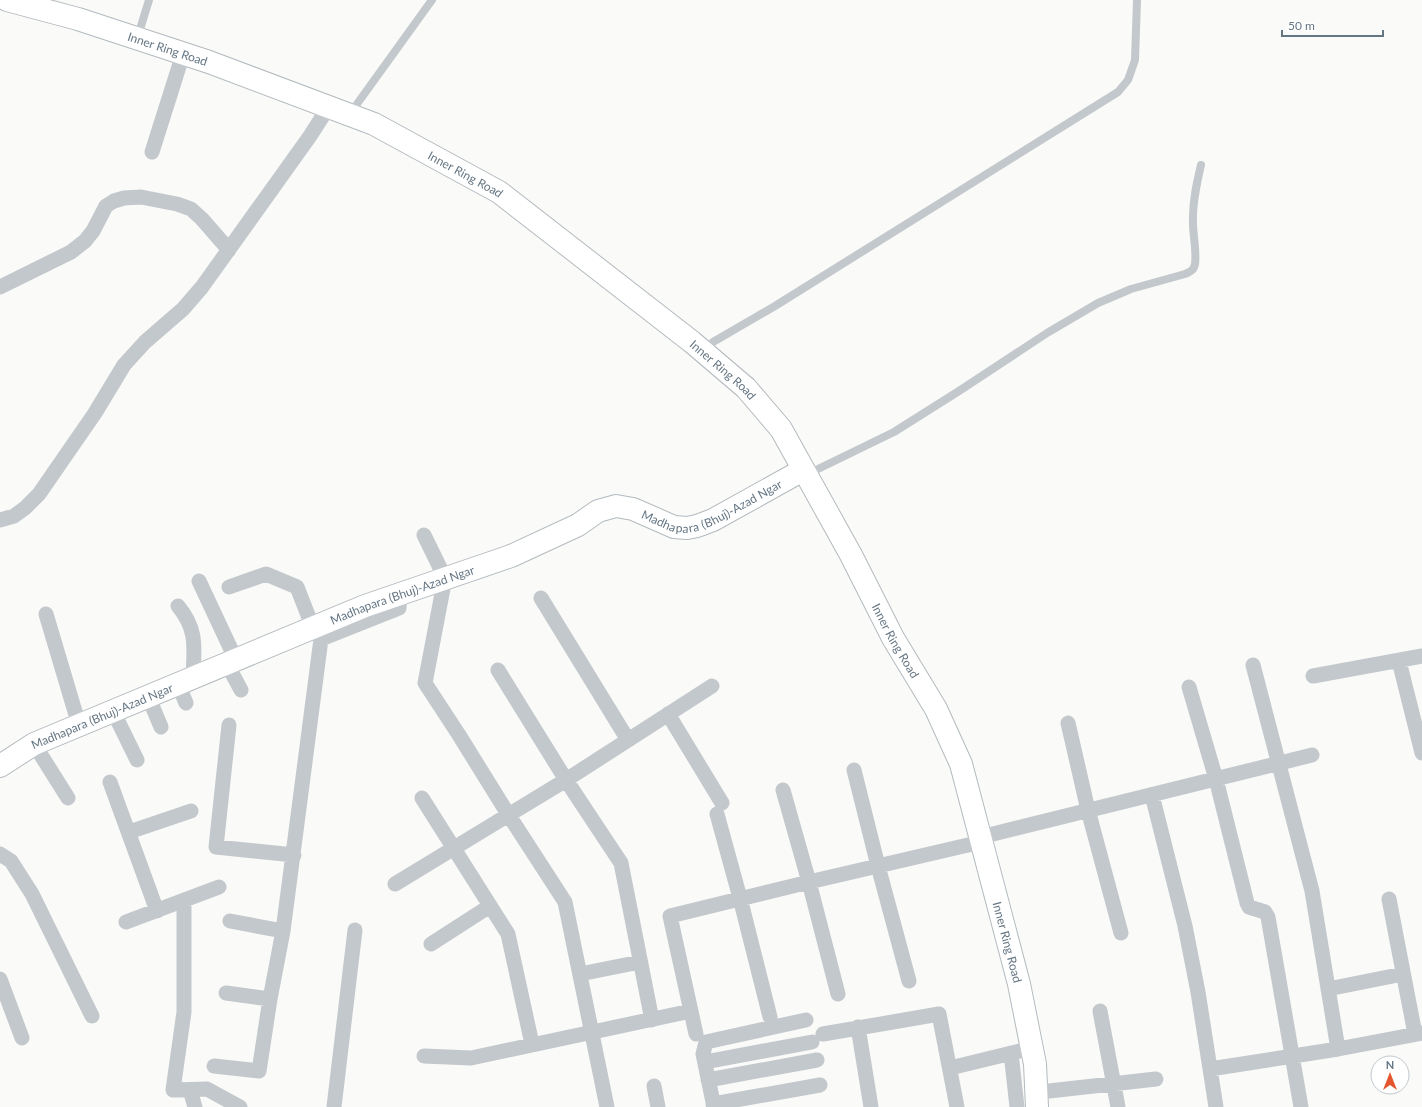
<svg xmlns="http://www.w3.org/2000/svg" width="1422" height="1107" viewBox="0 0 1422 1107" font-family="Lato,sans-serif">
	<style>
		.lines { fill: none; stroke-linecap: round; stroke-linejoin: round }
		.secondary-casing { stroke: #b3babf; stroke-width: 24 }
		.lane { stroke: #c3c8cc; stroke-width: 8 }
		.street { stroke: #c3c8cc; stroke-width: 15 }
		.secondary { stroke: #fff; stroke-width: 22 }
		.labels { text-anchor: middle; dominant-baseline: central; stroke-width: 4; stroke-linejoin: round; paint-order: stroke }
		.street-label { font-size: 12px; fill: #657683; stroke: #fff }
	</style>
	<rect width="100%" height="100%" fill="#fafaf8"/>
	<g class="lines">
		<defs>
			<g id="secondary">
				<path id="s1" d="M7 0 78 19 209 62 374 124 499 192 692 342 746 388 781 429 851 555 893 638 936 709 961 764 1019 984 1035 1064 1037 1107"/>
				<path id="s2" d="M0 766 34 744 365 606 511 556 578 525 598 511 616 506 633 509 674 527 687 528 697 526 713 520 803 470"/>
			</g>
		</defs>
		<!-- secondary casing -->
		<use href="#secondary" class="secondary-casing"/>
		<!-- lane -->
		<path class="lane" d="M141 26 149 0
			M357 104 432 0
			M713 342 775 306 1118 92 1128 80 1135 60 1137 0
			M818 469 894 432 959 391 1047 333 1098 303 1131 289 1185 274C1190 272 1194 270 1195 264 1197 249 1192 232 1193 217 1193 199 1197 182 1201 165"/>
		<!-- street -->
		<path class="street" d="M152 152 183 54
			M0 287 71 252 85 241 93 231 106 206 114 201 124 198 141 197 177 204 191 209 202 219 229 250
			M0 520 14 516 25 508 39 494 95 413 124 365 145 342 183 309 202 287 310 136 328 108
			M424 535 445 578 425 683 459 735 508 814 565 902 607 1107
			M199 581 236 660
			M229 587 266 574 297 587 313 628
			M541 598 628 740
			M178 606C198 630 194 648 193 678
			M46 614 79 725
			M1399 661 1422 753
			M227 664 241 690
			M1253 665 1312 891 1338 1049
			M498 670 566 780 621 863 652 1020
			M1313 676 1422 656
			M178 684 186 703
			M1189 687 1216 779 1247 903 1249 907 1265 912 1268 917 1301 1107
			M148 696 161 727
			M113 711 137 760
			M668 714 722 803
			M1068 723 1088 810 1121 933
			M229 725 216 847 294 855
			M34 744 68 798
			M854 770 878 866 909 981
			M110 782 157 911
			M783 790 809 882 838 994
			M1152 795 1185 926 1198 992 1216 1107
			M422 798 508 934 532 1044
			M717 814 740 898 770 1017
			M129 832 191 811
			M993 834 1312 755
			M0 854 11 861 32 894 92 1016
			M395 884 566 780 712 686
			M1389 899 1415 1034
			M184 901V1012L173 1090 207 1089 240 1107
			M230 921 283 931
			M126 922 219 887
			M431 944 490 906
			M580 974 640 962
			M0 979 22 1038
			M1328 989 1403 974
			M226 993 270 999
			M1100 1011 1118 1107
			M858 1027 871 1107
			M696 1034 670 916 809 882 981 842
			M823 1034 939 1014 957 1107
			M1011 1053 1017 1107
			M424 1056 471 1058 691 1011
			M705 1062 812 1042
			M214 1066 259 1071 270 999 283 931 321 639 399 608 400 594
			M950 1068 1032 1048
			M1210 1069 1338 1049 1422 1033
			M708 1080 817 1060
			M654 1086 658 1107
			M190 1090 195 1107
			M1049 1091 1156 1079
			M713 1104 820 1085
			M334 1107 355 930
			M714 1107 703 1054 706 1042 806 1020"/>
		<!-- secondary -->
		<use href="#secondary" class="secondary"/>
	</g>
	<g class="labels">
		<!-- street labels -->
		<g class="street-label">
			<text stroke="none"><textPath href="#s1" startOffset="168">Inner Ring Road</textPath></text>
			<text stroke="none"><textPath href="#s1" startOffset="492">Inner Ring Road</textPath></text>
			<text stroke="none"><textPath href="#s1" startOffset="816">Inner Ring Road</textPath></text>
			<text stroke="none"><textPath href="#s2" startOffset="774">Madhapara (Bhuj)-Azad Ngar</textPath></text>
			<text stroke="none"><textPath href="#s2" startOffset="438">Madhapara (Bhuj)-Azad Ngar</textPath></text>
			<text stroke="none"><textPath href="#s1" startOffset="1140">Inner Ring Road</textPath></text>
			<text stroke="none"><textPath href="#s2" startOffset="114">Madhapara (Bhuj)-Azad Ngar</textPath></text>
			<text stroke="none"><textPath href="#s1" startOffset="1464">Inner Ring Road</textPath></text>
		</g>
	</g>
	<!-- north arrow -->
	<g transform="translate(1390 1075)"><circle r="19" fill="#ffffff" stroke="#c1c8cd"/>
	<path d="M0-3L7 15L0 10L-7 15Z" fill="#e4572e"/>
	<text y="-6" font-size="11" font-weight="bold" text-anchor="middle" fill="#657683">N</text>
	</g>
	<!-- scale -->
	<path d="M1282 30v6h101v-6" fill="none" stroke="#657683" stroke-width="2"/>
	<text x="1288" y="30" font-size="12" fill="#657683" stroke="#ffffff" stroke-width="3" paint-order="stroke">50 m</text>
</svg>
